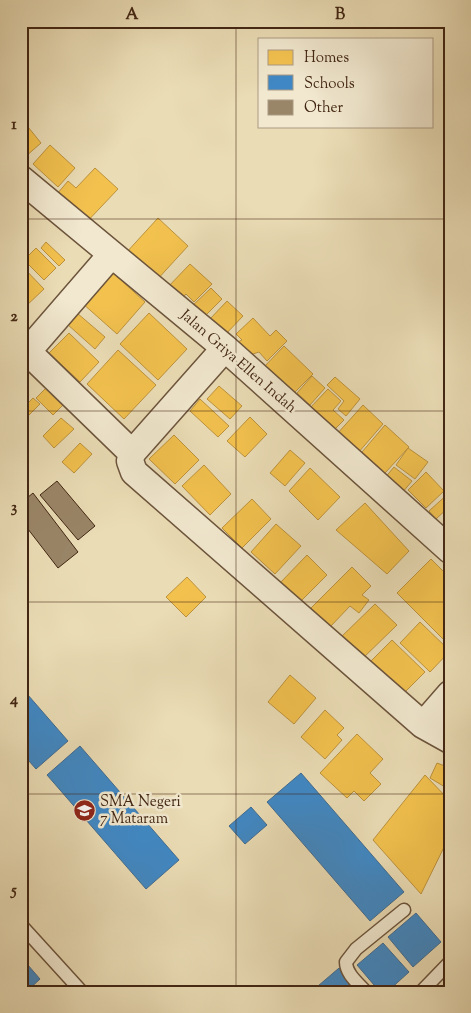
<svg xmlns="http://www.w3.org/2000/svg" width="471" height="1013" viewBox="0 0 471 1013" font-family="'Sorts Mill Goudy',serif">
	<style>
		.homes { fill: #f2c14e; stroke: #bd923c }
		.schools { fill: #3f88c5; stroke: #406b90 }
		.building { fill: #998567; stroke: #422613 }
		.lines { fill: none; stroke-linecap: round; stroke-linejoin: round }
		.service-casing { stroke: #6c543c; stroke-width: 15 }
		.minor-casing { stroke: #6c543c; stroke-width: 29 }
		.service { stroke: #f1e8cf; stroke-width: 12 }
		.minor { stroke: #f1e8cf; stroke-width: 26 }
		.grid { fill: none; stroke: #422613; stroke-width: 1; stroke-opacity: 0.55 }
		.labels { text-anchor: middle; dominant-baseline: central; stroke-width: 5; stroke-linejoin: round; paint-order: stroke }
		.street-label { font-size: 15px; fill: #422613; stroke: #f1e8cf }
		.poi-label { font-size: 15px; fill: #422613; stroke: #f1e8cf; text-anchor: start }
		.neatline { fill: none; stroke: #422613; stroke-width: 2 }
		.grid-label { font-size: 16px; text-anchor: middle; font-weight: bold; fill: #422613 }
	</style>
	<rect width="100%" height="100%" fill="#eadcb5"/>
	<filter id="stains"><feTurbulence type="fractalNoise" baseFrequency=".004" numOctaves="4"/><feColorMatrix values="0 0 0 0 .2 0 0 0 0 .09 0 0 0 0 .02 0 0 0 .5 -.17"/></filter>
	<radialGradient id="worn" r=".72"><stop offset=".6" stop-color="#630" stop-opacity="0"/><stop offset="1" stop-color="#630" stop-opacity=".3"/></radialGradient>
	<!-- homes -->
	<path class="homes" d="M24 122 41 143 25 157 21 152V124Z
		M50 145 75 168 58 187 33 164Z
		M95 168 118 189 82 227 57 194 68 181 76 188Z
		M158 218 188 246 155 282 125 254Z
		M46 242 65 260 59 266 41 248Z
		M36 248 56 268 44 280 24 260Z
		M190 264 212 284 194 302 186 294 178 303 165 290Z
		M21 265 44 289 25 307 21 304Z
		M111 271 145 302 117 334 82 303Z
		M211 288 222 299 201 320 190 308Z
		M227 301 243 316 225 335 209 320Z
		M77 313 105 337 95 349 67 324Z
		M149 313 187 349 158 380 120 344Z
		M253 318 270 336 276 330 287 341 267 361 259 352 250 355 238 342 242 340 236 334Z
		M69 333 99 362 80 382 49 353Z
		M284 346 313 374 292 395 264 367Z
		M118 350 156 385 124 419 87 384Z
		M312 376 325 388 310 405 297 393Z
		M335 377 360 399 346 416 338 409 344 401 327 385Z
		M219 386 242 406 230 419 207 399Z
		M21 387 29 395 21 404Z
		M46 388 63 405 53 415 36 398Z
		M328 389 341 401 333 410 344 420 329 435 308 410Z
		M33 398 40 404 26 418 21 414V410Z
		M200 399 229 426 218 437 190 411Z
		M363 405 383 424 358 453 337 434Z
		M250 417 267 434 245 457 227 441Z
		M61 418 74 429 54 448 43 436Z
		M385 425 409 447 385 473 362 452Z
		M174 435 199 460 175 484 149 459Z
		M80 443 92 454 74 473 62 462Z
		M408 448 428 462 415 479 396 465Z
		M290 450 305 463 285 486 270 473Z
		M204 465 231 494 210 515 182 486Z
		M394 467 412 481 402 493 384 479Z
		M310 468 340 497 318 520 289 491Z
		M426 472 444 491 426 508 408 490Z
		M450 492V506L436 519 429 511Z
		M252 499 271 519 242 548 222 528Z
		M365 503 409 551 387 574 336 530Z
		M276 524 301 546 275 574 251 552Z
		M307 555 327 575 298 604 279 584Z
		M431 559 450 578V646L397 593Z
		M352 567 371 586 362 595 369 600 359 613 350 606 330 627 311 608Z
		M187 577 206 597 186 617 166 597Z
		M375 604 397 625 361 660 339 639Z
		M420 622 450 651 430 672 400 643Z
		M392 640 425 672 401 696 368 664Z
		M290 675 316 698 294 724 268 702Z
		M325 710 344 728 337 735 342 740 325 759 301 737Z
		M357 734 383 759 370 773 381 784 364 801 354 791 347 798 320 773Z
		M437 763 450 768V777L445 787 430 778Z
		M425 775 450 801V835L421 894 373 840Z"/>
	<!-- schools -->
	<path class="schools" d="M21 687 68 741 36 769 21 752Z
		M80 746 179 860 146 889 47 775Z
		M301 773 404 892 370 921 267 802Z
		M251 807 267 825 245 844 229 826Z
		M416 913 441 942 413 967 388 937Z
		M383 943 409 972 387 992H380L357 965Z
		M21 957 40 979 26 992H21Z
		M339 968 359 992H311Z"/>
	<!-- building -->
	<path class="building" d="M57 481 95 526 78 540 40 495Z
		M33 493 78 552 58 568 21 520V503Z"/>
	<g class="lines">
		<defs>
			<path id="service" d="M21 925 82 992
				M366 992C358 983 346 974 346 962L356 949 404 910
				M421 992 450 962"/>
			<path id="minor" d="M21 179 225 348 450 550
				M29 353 132 453
				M21 359 111 255
				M132 453 130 461 134 472 423 725 450 740
				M132 453 225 348
				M423 725 450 694"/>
		</defs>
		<!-- service casing -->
		<use href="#service" class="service-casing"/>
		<!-- minor casing -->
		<use href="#minor" class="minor-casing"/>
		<!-- service -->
		<use href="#service" class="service"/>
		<!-- minor -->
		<use href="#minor" class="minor"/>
	</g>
	<!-- grid -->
	<path class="grid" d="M236 21V992M21 219H450M21 411H450M21 602H450M21 794H450"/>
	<!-- icons -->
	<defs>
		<symbol id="school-disc" viewBox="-11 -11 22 22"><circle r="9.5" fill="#8f2418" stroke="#f1e8cf"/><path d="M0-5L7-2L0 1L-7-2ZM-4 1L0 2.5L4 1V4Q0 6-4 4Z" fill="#fff"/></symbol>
	</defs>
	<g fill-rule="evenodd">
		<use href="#school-disc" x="72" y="798" width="25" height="25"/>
	</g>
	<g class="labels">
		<!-- street labels -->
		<g class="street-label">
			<text transform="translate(238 362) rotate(41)">Jalan Griya Ellen Indah</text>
		</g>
		<!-- poi labels -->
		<g class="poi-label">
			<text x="100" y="802">SMA Negeri<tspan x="100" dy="17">7 Mataram</tspan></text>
		</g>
	</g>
	<!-- margin -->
	<rect width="471" height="1013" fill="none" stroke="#eadcb5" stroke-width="55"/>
	<!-- legend -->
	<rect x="258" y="38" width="175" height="90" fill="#f1e8cf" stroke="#ab9a84"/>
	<rect x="268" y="50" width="25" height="15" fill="#f2c14e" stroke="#ab9a84"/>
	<text x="304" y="62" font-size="15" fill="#422613">Homes</text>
	<rect x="268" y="75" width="25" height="15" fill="#3f88c5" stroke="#ab9a84"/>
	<text x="304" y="88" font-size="15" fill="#422613">Schools</text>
	<rect x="268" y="100" width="25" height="15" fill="#998567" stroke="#ab9a84"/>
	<text x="304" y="112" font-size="15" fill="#422613">Other</text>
	<rect x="28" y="28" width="416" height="958" class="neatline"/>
	<g class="grid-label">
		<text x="132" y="19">A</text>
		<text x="340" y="19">B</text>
		<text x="14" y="129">1</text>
		<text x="14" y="321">2</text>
		<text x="14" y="512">3</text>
		<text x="14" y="704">4</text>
		<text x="14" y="895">5</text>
	</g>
	<rect width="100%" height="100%" filter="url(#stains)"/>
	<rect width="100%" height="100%" fill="url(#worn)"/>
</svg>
